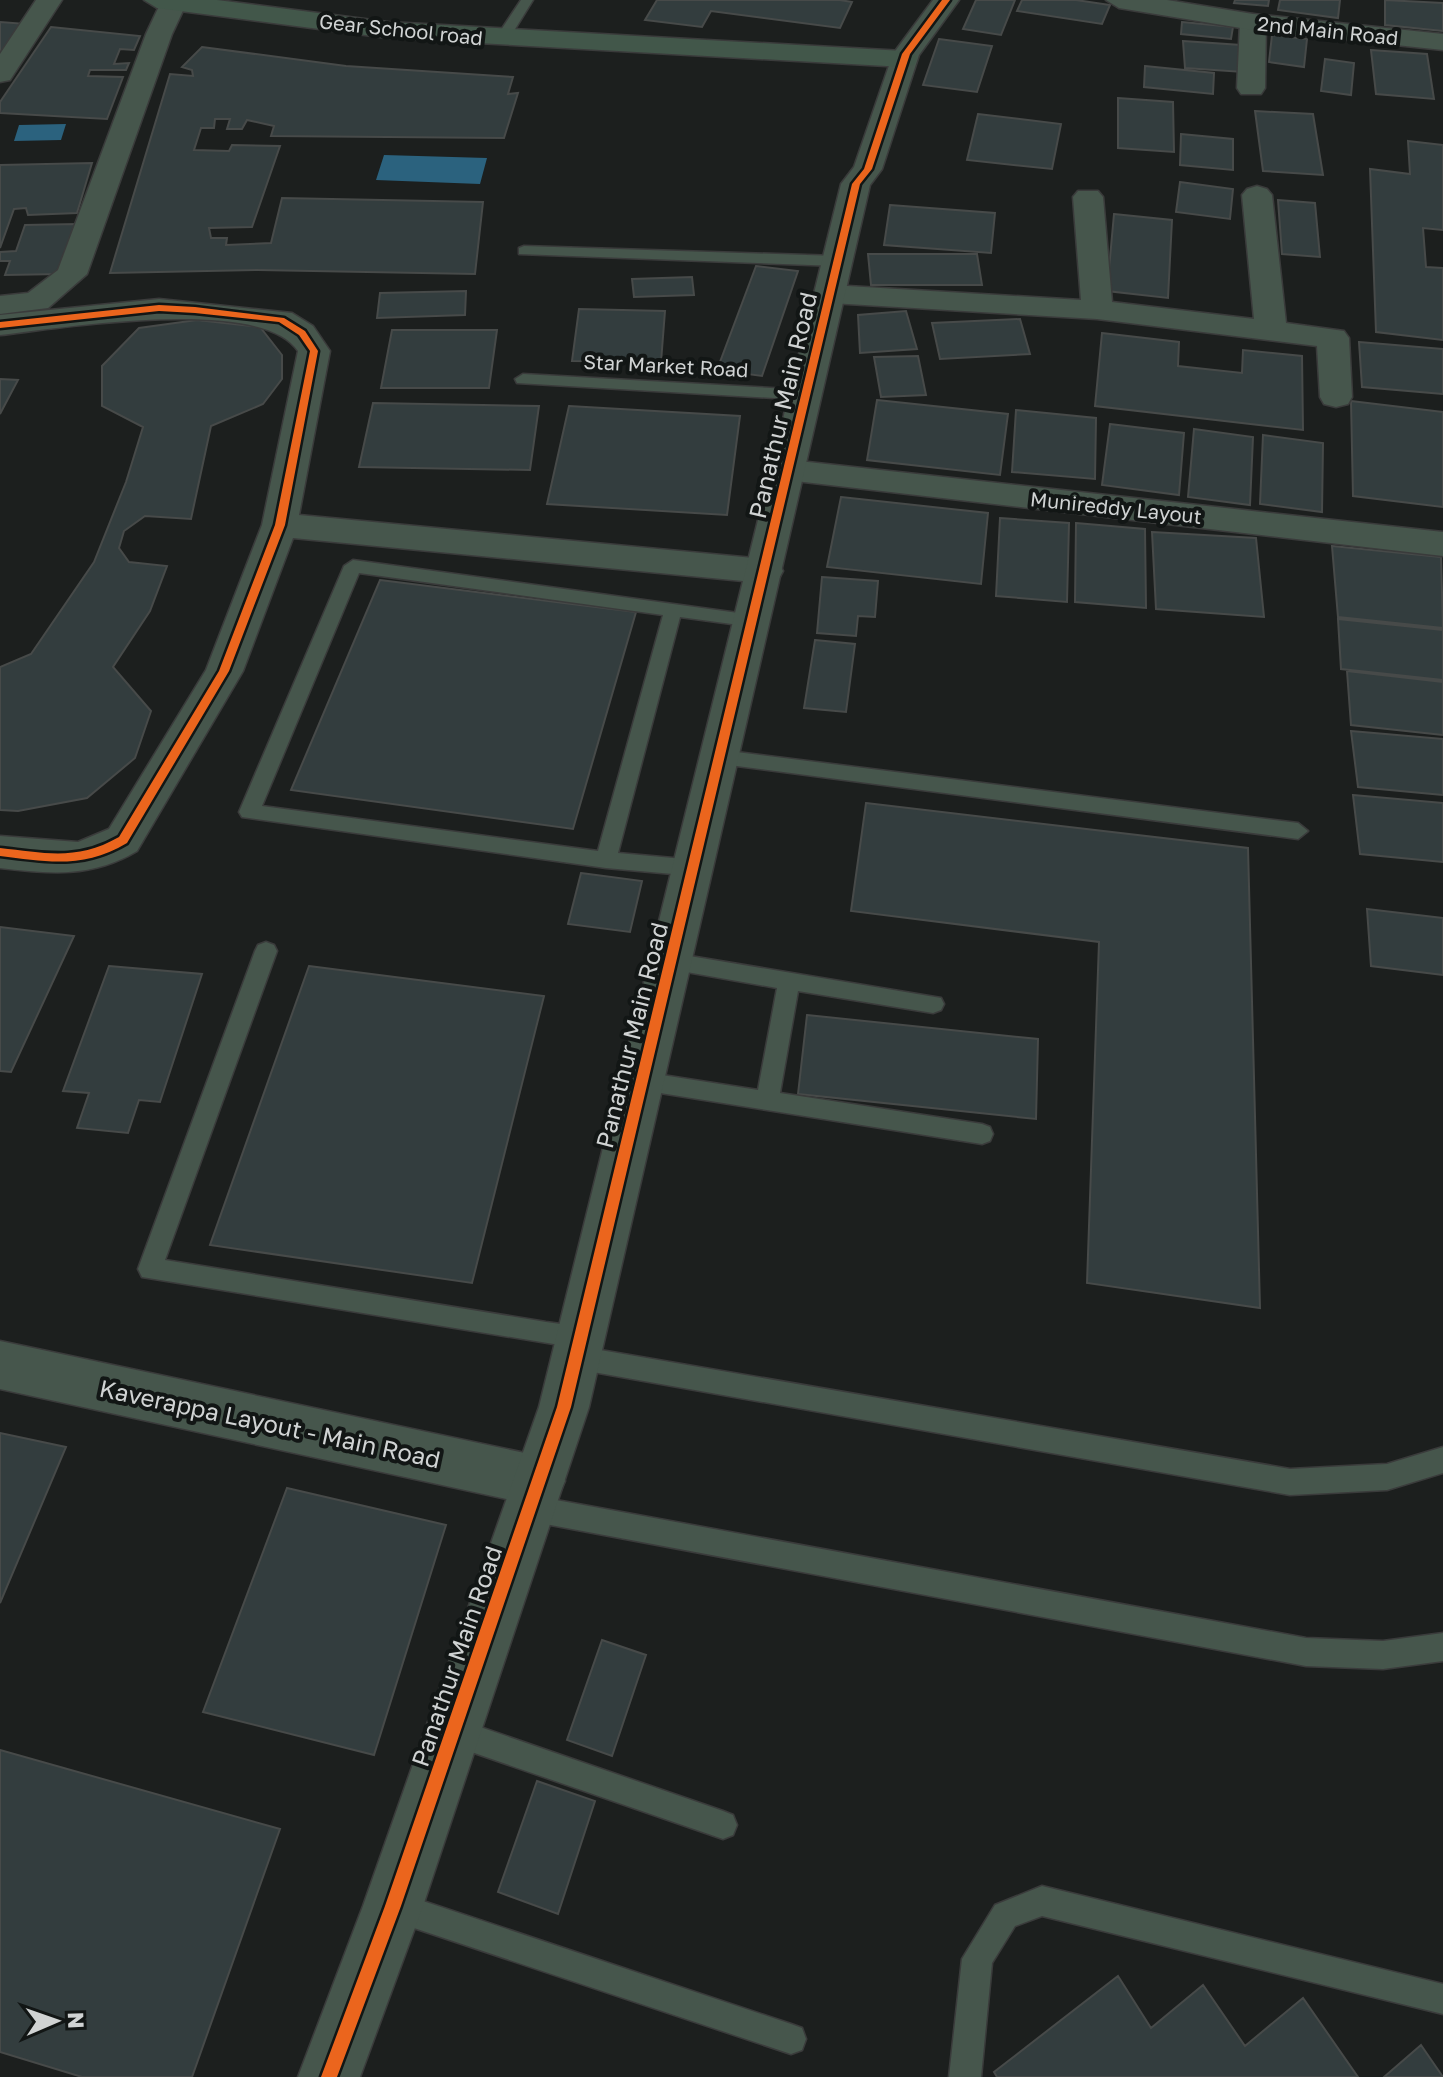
<svg xmlns="http://www.w3.org/2000/svg" width="1443" height="2077" viewBox="0 0 1443 2077" font-family="'Golos Text',sans-serif">
	<style>
		.water { fill: #2b627e }
		.building { fill: #333d3e; stroke: #474a49; stroke-width: 2 }
		.lines { fill: none; stroke-linecap: round; stroke-linejoin: round }
		.service-casing { stroke: #3a3b3b; stroke-width: 3 }
		.minor-casing { stroke: #3a3b3b; stroke-width: 3 }
		.tertiary-casing { stroke: #3a3b3b; stroke-width: 3 }
		.secondary-casing { stroke: #3a3b3b; stroke-width: 3 }
		.service { fill: #46564c; fill-rule: evenodd }
		.minor { fill: #46564c; fill-rule: evenodd }
		.tertiary { fill: #46564c; fill-rule: evenodd }
		.secondary { fill: #42574a; fill-rule: evenodd }
		.cycleway-casing { stroke: #121615; stroke-width: 5 }
		.cycleway { fill: #eb651d; fill-rule: evenodd }
		.labels { text-anchor: middle; dominant-baseline: central; stroke-width: 8; stroke-linejoin: round; paint-order: stroke }
		.far-street-label { font-size: 20px; fill: #d0d3d3; stroke: #121615 }
		.street-label { font-size: 24px; fill: #d0d3d3; stroke: #121615 }
	</style>
	<rect width="100%" height="100%" fill="#1c1f1e"/>
	<!-- water -->
	<path class="water" d="M66 124 61 140 14 141 19 125Z
		M384 155 487 158 480 184 376 180Z"/>
	<!-- building -->
	<path class="building" d="M657 0H840L852 2 840 28 711 11 702 27 645 20Z
		M976 0H1015L1001 35 963 29Z
		M1022 0H1076L1110 5 1102 24 1017 11Z
		M1235 0H1269L1268 6 1234 3Z
		M1280 0H1340L1338 18 1278 10Z
		M1385 0 1443 3V31L1385 25Z
		M0 22 27 24 0 61Z
		M1182 22 1233 27 1231 39 1181 34Z
		M51 27 140 36 134 50 120 49 114 64 129 63 126 70H90L88 76 123 77 107 119 0 113V102Z
		M1272 35 1307 39 1304 67 1269 62Z
		M939 39 992 46 977 92 923 85Z
		M1183 41 1241 45 1243 72 1185 68Z
		M202 47 346 66 513 77 508 94 518 93 504 138 271 136 274 126 247 120 242 129H227L230 119H215L214 128H201L194 150 229 151 232 145 280 146 252 227 209 228 211 238H227L226 245 271 243 282 198 483 202 475 274 258 270 110 273 170 74 193 76 192 70 182 67Z
		M1371 50 1427 54 1434 99 1376 94Z
		M1325 59 1354 63 1351 95 1321 91Z
		M1145 66 1214 73 1213 94 1144 87Z
		M1118 98 1173 102 1174 152 1118 148Z
		M1255 111 1313 114 1323 175 1263 171Z
		M978 114 1061 124 1052 169 967 160Z
		M1181 134 1233 139V170L1180 165Z
		M1408 141 1443 145V230L1423 228 1426 267 1443 268V340L1376 332 1370 169 1410 174Z
		M92 163 77 213 28 215 26 208 14 209 0 248V165Z
		M1180 182 1233 189 1230 219 1176 212Z
		M1278 200 1315 203 1320 257 1282 254Z
		M890 205 995 213 991 253 884 245Z
		M1114 214 1172 220 1168 298 1107 291Z
		M77 224 61 274 5 275 10 261H0V252L16 251 25 225Z
		M868 254H977L982 285H871Z
		M756 266 798 271 762 376 717 370Z
		M692 277 694 295 634 297 632 279Z
		M466 291 465 315 377 318 380 293Z
		M579 309 665 311 661 362 572 361Z
		M906 311 917 349 860 353 858 315Z
		M1020 319 1030 354 940 359 932 323Z
		M197 320 260 327 282 355V379L263 404 211 426 191 519 145 516 124 531 119 548 129 562 167 566 150 611 113 667 151 711 135 758 87 798 18 811 0 810V667L31 654 94 562 126 482 143 427 102 406V366L139 328Z
		M392 330H497L489 388H381Z
		M1102 333 1179 342 1178 366 1242 373 1243 350 1302 356 1303 430 1095 406Z
		M1359 342 1443 349V394L1362 387Z
		M918 356 926 395 881 397 874 357Z
		M0 379 18 380 0 414Z
		M877 400 1008 414 1000 475 867 460Z
		M1351 401 1443 412V507L1353 496Z
		M373 403 539 406 530 470 359 467Z
		M569 406 740 416 727 515 547 504Z
		M1016 410 1096 418 1095 479 1012 472Z
		M1110 424 1184 433 1179 495 1102 485Z
		M1194 429 1253 437 1250 505 1188 497Z
		M1263 435 1323 443 1322 512 1260 504Z
		M841 497 988 513 981 584 827 567Z
		M1000 518 1069 523 1067 602 996 596Z
		M1076 523 1145 529 1146 608 1075 602Z
		M1152 532 1256 538 1264 617 1156 609Z
		M1332 546 1441 557 1443 628 1338 617Z
		M822 577 878 581 875 617 858 616 856 636 817 633Z
		M380 580 636 612 573 829 291 790Z
		M1338 619 1443 630V680L1341 669Z
		M815 640 855 644 846 712 804 708Z
		M1347 671 1443 682V735L1351 725Z
		M1351 731 1443 739V795L1358 787Z
		M1353 795 1443 803V862L1360 854Z
		M866 803 1248 848 1260 1308 1087 1283 1099 942 851 911Z
		M581 873 642 881 630 932 568 924Z
		M1367 909 1443 918V975L1371 966Z
		M0 927 74 936 11 1072 0 1071Z
		M109 966 202 974 160 1102 139 1100 128 1133 77 1128 89 1093 63 1091Z
		M309 966 544 996 472 1283 210 1245Z
		M807 1015 1038 1039 1036 1119 798 1094Z
		M0 1433 66 1447 0 1603Z
		M287 1488 446 1525 374 1755 203 1712Z
		M602 1640 646 1655 612 1756 567 1740Z
		M0 1750 280 1829 192 2077H82L0 2052Z
		M537 1781 595 1801 558 1914 498 1892Z
		M1118 1976 1151 2028 1203 1985 1245 2046 1303 1998 1358 2077H997L994 2072Z
		M1421 2045 1443 2077H1384Z"/>
	<g class="lines">
		<defs>
			<path id="service" d="M521 0H533L507 42H497L495 39Z
				M524 246 838 256 846 261 838 266 519 254V248Z
				M523 374 807 390 815 395 807 400 517 383 515 379Z
				M353 560 760 616 763 621 754 627 680 617 618 853 695 860 702 862 705 868 702 874 695 876 606 868 242 817 239 812 344 566ZM359 573 663 615 598 851 262 806Z
				M721 750 1298 823 1308 831 1298 839 721 764 711 757Z
				M266 942 274 945 277 951 165 1260 546 1322 590 1328 593 1336 590 1344 583 1347 1290 1469 1387 1464 1443 1447V1473L1387 1490 1290 1495 576 1369 567 1365 564 1357 572 1347 142 1277 138 1269 255 951 258 945Z
				M672 953 941 998 944 1004 941 1010 933 1013 798 991 780 1093 982 1124 990 1127 993 1134 990 1141 982 1144 635 1089 632 1082 635 1075 643 1072 758 1090 777 988 664 968 661 962 664 956Z
				M529 1495 1306 1638 1383 1641 1443 1633V1661L1383 1669 1306 1666 529 1521 520 1517 516 1508 520 1499Z
				M454 1718 723 1811 733 1815 737 1825 733 1835 723 1839 454 1746 444 1742 440 1732 444 1722Z
				M1042 1886 1443 1984V2014L1042 1916 1015 1926 992 1963 981 2077H949L962 1959 995 1905Z
				M393 1891 791 2024 802 2028 806 2039 802 2050 791 2054 393 1921 383 1916 378 1906 383 1896Z"/>
			<path id="minor" d="M36 0H62L10 80 0 82V54Z
				M162 0 187 2 172 34 87 274 48 308 0 314V296L28 293 58 270 146 34Z
				M1253 14 1262 16 1266 22 1265 88 1261 94H1241L1237 88 1240 22 1244 16Z
				M1257 186 1267 189 1272 195 1286 323 1344 331 1349 338 1352 397 1348 404 1336 407 1324 404 1320 397 1317 346 1097 319 831 303 820 301 815 294 820 287 831 285 1081 300 1073 197 1078 191H1098L1103 197 1112 302 1254 319 1242 195 1247 189Z
				M159 299 292 313 313 326 330 351 299 515 765 559 778 562 783 571 778 580 765 583 293 538 243 671 137 851C92 878 50 874 0 868V836L78 842 109 829 206 670 262 525 298 351C261 295 62 328 0 335V315Z
				M790 460 1443 532V556L778 479 773 471 778 463Z
				M0 1341 539 1456 557 1463 565 1481 557 1499 539 1506 0 1389Z"/>
			<path id="tertiary" d="M933 0H959L919 55 882 169 870 185 589 1407 423 1906 360 2077H298L363 1906 539 1407 841 184 854 167 893 54Z
				M1106 0H1167L1253 14 1443 34V50L1253 30 1119 8Z"/>
			<path id="secondary" d="M144 0H217L388 22 904 51 914 53 917 59 914 65 904 67 388 38 157 8Z"/>
		</defs>
		<!-- service casing -->
		<use href="#service" class="service-casing"/>
		<!-- minor casing -->
		<use href="#minor" class="minor-casing"/>
		<!-- tertiary casing -->
		<use href="#tertiary" class="tertiary-casing"/>
		<!-- secondary casing -->
		<use href="#secondary" class="secondary-casing"/>
		<!-- service -->
		<use href="#service" class="service"/>
		<!-- minor -->
		<use href="#minor" class="minor"/>
		<!-- tertiary -->
		<use href="#tertiary" class="tertiary"/>
		<!-- secondary -->
		<use href="#secondary" class="secondary"/>
		<defs>
			<path id="cycleway" d="M942 0H950L910 54 872 169 860 184 571 1407 401 1906 337 2077H321L385 1906 557 1407 852 184 864 169 902 54Z
				M159 305 195 307 284 318 305 331 318 351 285 525 229 671 127 843C83 869 48 862 0 856V848C46 853 77 861 119 837L219 671 275 525 310 351 299 335 279 322 195 313 159 311 0 328V322Z"/>
		</defs>
		<!-- cycleway casing -->
		<use href="#cycleway" class="cycleway-casing"/>
		<!-- cycleway -->
		<use href="#cycleway" class="cycleway"/>
	</g>
	<g class="labels">
		<!-- far-street labels -->
		<g class="far-street-label">
			<text transform="translate(401 29) rotate(6)">Gear School road</text>
			<text transform="translate(1328 30) rotate(6)">2nd Main Road</text>
			<text transform="translate(666 365) rotate(3)">Star Market Road</text>
			<text transform="translate(1116 507) rotate(6)">Munireddy Layout</text>
		</g>
		<!-- street labels -->
		<g class="street-label">
			<text transform="translate(782 405) rotate(-77)">Panathur Main Road</text>
			<text transform="translate(631 1035) rotate(-76)">Panathur Main Road</text>
			<text transform="translate(270 1423) rotate(12)">Kaverappa Layout - Main Road</text>
			<text transform="translate(456 1656) rotate(-71)">Panathur Main Road</text>
		</g>
	</g>
	<!-- north arrow -->
	<g transform="translate(56 2021) rotate(88)" stroke="#121615" stroke-width="6" paint-order="stroke">
	<path d="M0-6L14 30L0 20L-14 30Z" fill="#d0d3d3"/>
	<text y="-12" font-size="22" font-weight="bold" text-anchor="middle" fill="#d0d3d3">N</text>
	</g>
</svg>
